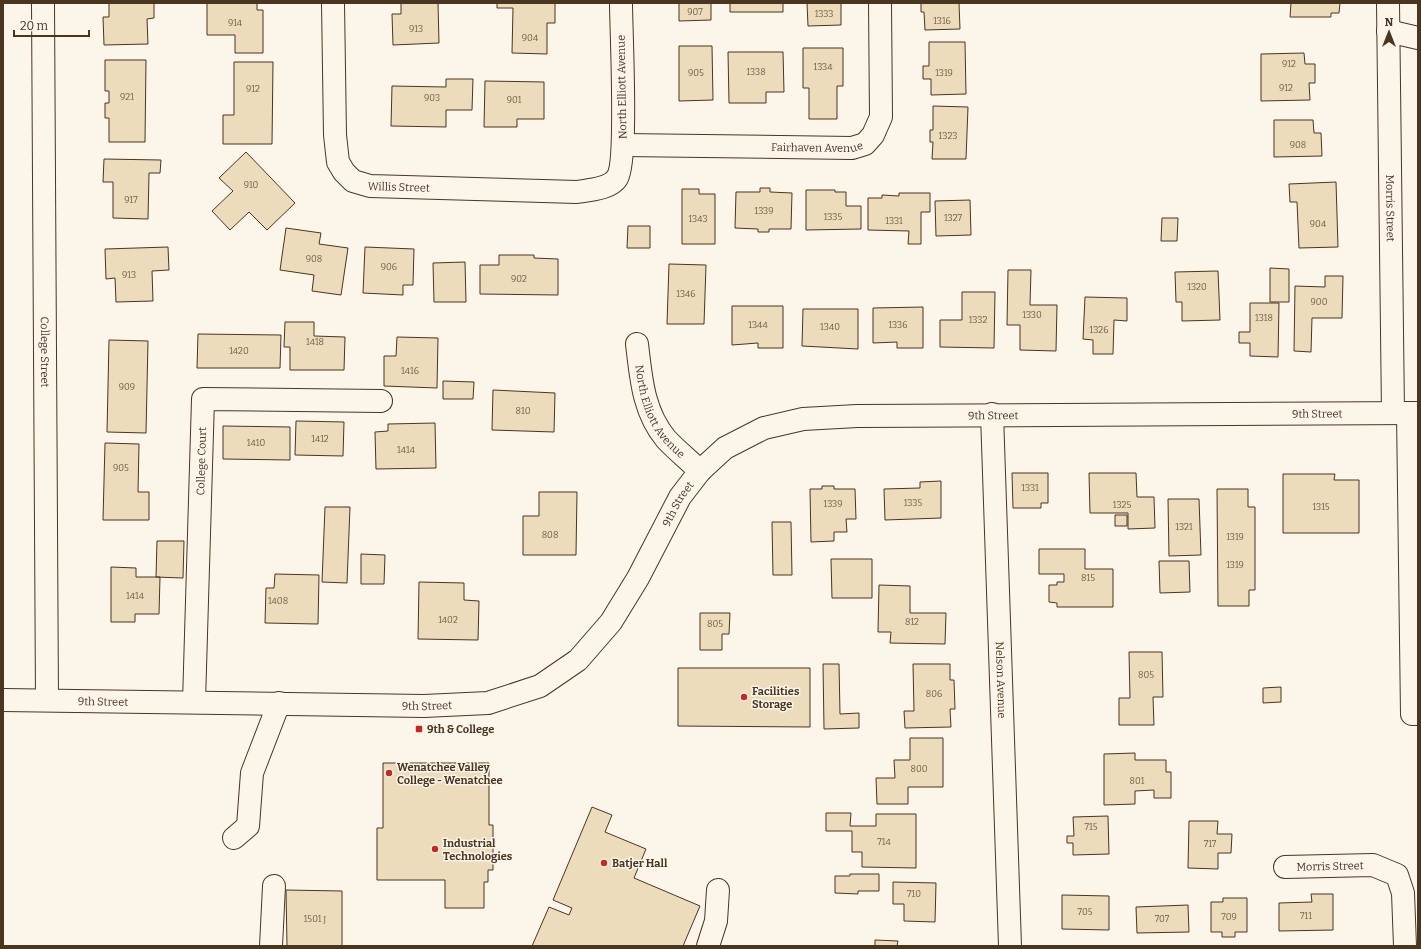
<svg xmlns="http://www.w3.org/2000/svg" width="1421" height="949" viewBox="0 0 1421 949" font-family="Bitter,serif">
	<style>
		.building { fill: #ecdcbc; stroke: #4a3520 }
		.lines { fill: none; stroke-linecap: round; stroke-linejoin: round }
		.minor-casing { stroke: #4a3520; stroke-width: 24 }
		.minor { stroke: #fbf6e9; stroke-width: 22 }
		.poi-dot { fill: #c62828; stroke: #fbf6e9; stroke-width: 1.5 }
		.labels { text-anchor: middle; dominant-baseline: central; stroke-width: 3; stroke-linejoin: round; paint-order: stroke }
		.number-label { font-size: 9px; fill: #725f47 }
		.street-label { font-size: 11px; fill: #4a3520; stroke: #fbf6e9 }
		.poi-label { font-size: 11px; font-weight: bold; fill: #4a3520; stroke: #fbf6e9; text-anchor: start }
	</style>
	<rect width="100%" height="100%" fill="#fbf6e9"/>
	<!-- building -->
	<path class="building" d="M109 3H154V18L147 19 148 44 104 45 103 17H109Z
		M207 3H257V10H263V53H235V35H207Z
		M401 3H438L439 43 393 45 392 14H401Z
		M497 3H555V23H547V54L512 53 513 8H497Z
		M679 3H711V20L679 21Z
		M730 3H783V12H730Z
		M807 3H841V25L808 26Z
		M921 3H959L960 29 925 30 924 12H921Z
		M1291 3H1340L1339 13H1331V17H1290Z
		M929 42H965L966 94 931 95V79H923V66H929Z
		M679 46H712L713 100 679 101Z
		M803 48H843V86H837V119H809V88H803Z
		M728 52H783L784 92H766V103H729Z
		M1304 53 1305 64H1315V83H1309L1310 100 1261 101V54Z
		M105 60H146L145 142H109V118H105V103H109V91H105Z
		M234 62H273L272 144H223V115H234Z
		M446 79H473L472 110H446V127L391 126 392 86 446 87Z
		M485 81 544 82V119H517V127H484Z
		M933 106 968 107 966 159H932L933 142H930V130H933Z
		M1274 120H1313L1314 133H1321L1322 156 1274 157Z
		M246 152 295 203 267 230 249 212 230 230 212 211 233 191 219 178Z
		M104 159 161 160 160 173H149L148 219 113 218V182H103Z
		M1336 182 1338 247 1299 248 1297 202H1290L1289 184Z
		M760 188H770V192L792 193 791 229H769V232H758V229L735 228 736 192H760Z
		M682 189H699V194H715V244H682Z
		M806 190H835V192H846V206H861V229L806 230Z
		M899 193H930V212H921V244H908L909 231 868 230V198H882V195L899 196Z
		M970 200 971 235 936 236 935 201Z
		M1162 218H1178L1177 241H1161Z
		M628 226H650V248H627Z
		M286 228 321 233 319 244 348 248 341 295 312 291 314 275 280 270Z
		M168 247 169 270 152 271 153 301 116 302 115 278 106 279 105 249Z
		M365 247 414 249 413 285H403V295L363 293Z
		M499 255H534V258L558 259V295L480 294V265H499Z
		M465 262 466 302H434L433 263Z
		M669 264 706 265 704 324H667Z
		M1270 268 1289 269V302H1270Z
		M1008 270H1031L1030 305H1057L1056 351 1020 350V325H1007Z
		M1218 271 1220 320 1182 321V302H1176L1175 272Z
		M1325 276H1343L1342 318H1312L1311 352 1294 351 1295 286 1325 287Z
		M962 292H995L994 348 940 347V320H962Z
		M1085 297 1127 298V321L1114 320 1113 354H1093V340L1083 339Z
		M1250 303H1279L1278 357 1250 356V343H1239V332H1250Z
		M732 306H783V348H758V343L732 345Z
		M923 307V348H897V342L873 343V308Z
		M803 309H858V349L802 346Z
		M285 322H314V336L345 337 344 370H290V347H284Z
		M198 334 281 335 280 368H197Z
		M397 337 438 338 437 388 384 386V356H396Z
		M109 340 148 341 146 433 107 432Z
		M443 381 474 382 473 399H443Z
		M493 390 555 393 554 432 492 430Z
		M296 421 344 422 343 456 295 455Z
		M435 423 436 468 376 469 375 432 388 431V424Z
		M223 426 290 427V460L223 459Z
		M105 443 139 444 138 492H149V520H103Z
		M1012 473H1048V503H1041V508H1013Z
		M1089 473H1136L1137 497H1154L1155 528 1128 529V513H1090Z
		M1283 474H1335L1334 480H1359V533H1283Z
		M941 481V518L885 520 884 489 920 488V482Z
		M822 486H834V489H855L856 519H846L847 532H834V541L811 542 810 489H822Z
		M1217 489H1248V507H1255V590H1249V606H1218Z
		M539 492H577L576 555H523V516H539Z
		M1168 499H1199L1201 555 1169 556Z
		M325 507H350L347 583 322 582Z
		M1115 515H1127V526H1115Z
		M772 522H791L792 575H773Z
		M157 541H184L183 578 156 577Z
		M1039 549H1085V569H1113V607H1057V603L1049 602V585H1057V582H1064V574H1039Z
		M361 554 385 555 384 584H361Z
		M831 559H872V598H832Z
		M1159 561H1189L1190 592 1160 593Z
		M111 567 136 568V577H160L159 614H135V622H111Z
		M275 574 319 575 318 624 265 623 266 588H274Z
		M419 582 464 583V600L479 601 478 640 418 639Z
		M879 585 910 586V613H946L945 644 890 643 891 632H878Z
		M700 613H730L729 634H722V650H700Z
		M1129 652H1162L1163 697H1153L1154 725H1119V698H1130Z
		M823 664H839L840 714 859 713V728L824 729Z
		M913 664H950V680H954L955 709H950L951 727 905 728 904 711H914Z
		M678 668H810V727L678 726Z
		M1281 687V702L1263 703V688Z
		M910 738H943V787H908V804H877L876 778H895L894 760H910Z
		M1135 753V760H1166V772H1171V798H1154V790L1135 791V804L1104 805V754Z
		M383 763H489V825H493V870H488V882H484V908H445V880H377V828H383Z
		M592 807 612 815 605 832 646 849 634 878 700 906 683 946H532L549 907 569 915 572 908 553 900Z
		M826 813H851L850 826H876V814H916V868L862 867V852H852V831H826Z
		M1108 816 1109 854 1073 855V843H1067V836H1074L1073 817Z
		M1189 821H1218L1217 834H1232L1231 853H1218V869L1188 868Z
		M850 874H879V891H858V894L835 893V876H850Z
		M893 882 936 883 935 922 904 921V904H893Z
		M286 890 342 891V946H287Z
		M1311 894H1333V930L1279 931V903L1312 902Z
		M1062 895 1109 896V930L1062 929Z
		M1223 898H1247V932H1235V937H1222V932H1211V902H1223Z
		M1188 905 1189 932 1137 933 1136 907Z
		M875 940 898 941 897 946H875Z"/>
	<g class="lines">
		<defs>
			<g id="minor">
				<path id="s1" d="M43 3 47 700"/>
				<path id="s2" d="M333 3 335 135 338 162 344 172 353 181 370 186 577 192C589 190 610 189 617 178 628 162 621 30 621 3"/>
				<path id="s3" d="M1388 3 1393 413"/>
				<path d="M1388 31 1418 38"/>
				<path id="s4" d="M623 145 852 148 865 144 873 135 881 117 880 3"/>
				<path id="s5" d="M637 344C641 377 643 412 666 439 676 450 689 460 700 471"/>
				<path d="M1408 413 1412 714H1418"/>
				<path id="s6" d="M992 414 1010 946"/>
				<path id="s7" d="M3 700 424 706 488 703 540 686 578 660 611 622 638 578 680 497 700 471 725 448 764 428 803 419 857 416 1418 413"/>
				<path id="s8" d="M194 702 203 399 381 401"/>
				<path d="M234 838 248 826 252 773 279 703"/>
				<path id="s9" d="M1285 867 1373 865 1397 875 1403 893 1405 946"/>
				<path d="M271 946 274 886"/>
				<path d="M708 946 716 921 718 890"/>
			</g>
		</defs>
		<!-- minor casing -->
		<use href="#minor" class="minor-casing"/>
		<!-- minor -->
		<use href="#minor" class="minor"/>
	</g>
	<!-- markers -->
	<g class="poi-dot">
		<circle cx="744" cy="697" r="4"/>
		<rect x="415" y="725" width="8" height="8" rx="2"/>
		<circle cx="389" cy="773" r="4"/>
		<circle cx="435" cy="849" r="4"/>
		<circle cx="604" cy="863" r="4"/>
	</g>
	<g class="labels">
		<!-- number labels -->
		<g class="number-label">
			<text x="695" y="12">907</text>
			<text x="824" y="14">1333</text>
			<text x="942" y="21">1316</text>
			<text x="235" y="23">914</text>
			<text x="416" y="29">913</text>
			<text x="530" y="38">904</text>
			<text x="1289" y="64">912</text>
			<text x="823" y="67">1334</text>
			<text x="756" y="72">1338</text>
			<text x="696" y="73">905</text>
			<text x="944" y="73">1319</text>
			<text x="1286" y="88">912</text>
			<text x="253" y="89">912</text>
			<text x="127" y="97">921</text>
			<text x="432" y="98">903</text>
			<text x="514" y="100">901</text>
			<text x="948" y="136">1323</text>
			<text x="1298" y="145">908</text>
			<text x="251" y="185">910</text>
			<text x="131" y="200">917</text>
			<text x="764" y="211">1339</text>
			<text x="833" y="217">1335</text>
			<text x="953" y="218">1327</text>
			<text x="698" y="219">1343</text>
			<text x="894" y="221">1331</text>
			<text x="1318" y="224">904</text>
			<text x="314" y="259">908</text>
			<text x="389" y="267">906</text>
			<text x="129" y="275">913</text>
			<text x="519" y="279">902</text>
			<text x="1197" y="287">1320</text>
			<text x="686" y="294">1346</text>
			<text x="1319" y="302">900</text>
			<text x="1032" y="315">1330</text>
			<text x="1264" y="318">1318</text>
			<text x="978" y="320">1332</text>
			<text x="758" y="325">1344</text>
			<text x="898" y="325">1336</text>
			<text x="830" y="327">1340</text>
			<text x="1099" y="330">1326</text>
			<text x="315" y="342">1418</text>
			<text x="239" y="351">1420</text>
			<text x="410" y="371">1416</text>
			<text x="127" y="387">909</text>
			<text x="523" y="411">810</text>
			<text x="320" y="439">1412</text>
			<text x="256" y="443">1410</text>
			<text x="406" y="450">1414</text>
			<text x="121" y="468">905</text>
			<text x="1030" y="488">1331</text>
			<text x="913" y="503">1335</text>
			<text x="833" y="504">1339</text>
			<text x="1122" y="505">1325</text>
			<text x="1321" y="507">1315</text>
			<text x="1184" y="527">1321</text>
			<text x="550" y="535">808</text>
			<text x="1235" y="537">1319</text>
			<text x="1235" y="565">1319</text>
			<text x="1088" y="578">815</text>
			<text x="135" y="596">1414</text>
			<text x="278" y="601">1408</text>
			<text x="448" y="620">1402</text>
			<text x="912" y="622">812</text>
			<text x="715" y="624">805</text>
			<text x="1146" y="675">805</text>
			<text x="934" y="694">806</text>
			<text x="919" y="769">800</text>
			<text x="1137" y="781">801</text>
			<text x="1091" y="827">715</text>
			<text x="884" y="842">714</text>
			<text x="1210" y="844">717</text>
			<text x="914" y="894">710</text>
			<text x="1085" y="912">705</text>
			<text x="1306" y="916">711</text>
			<text x="1229" y="917">709</text>
			<text x="315" y="919">1501 J</text>
			<text x="1162" y="919">707</text>
		</g>
		<!-- street labels -->
		<g class="street-label">
			<text transform="translate(622 87) rotate(-91)">North Elliott Avenue</text>
			<text stroke="none"><textPath href="#s4" startOffset="194">Fairhaven Avenue</textPath></text>
			<text stroke="none"><textPath href="#s2" startOffset="230">Willis Street</textPath></text>
			<text stroke="none"><textPath href="#s3" startOffset="205">Morris Street</textPath></text>
			<text stroke="none"><textPath href="#s1" startOffset="349">College Street</textPath></text>
			<text stroke="none"><textPath href="#s5" startOffset="73">North Elliott Avenue</textPath></text>
			<text stroke="none"><textPath href="#s7" startOffset="1444">9th Street</textPath></text>
			<text stroke="none"><textPath href="#s7" startOffset="1120">9th Street</textPath></text>
			<text stroke="none"><textPath href="#s8" startOffset="241">College Court</textPath></text>
			<text stroke="none"><textPath href="#s7" startOffset="772">9th Street</textPath></text>
			<text stroke="none"><textPath href="#s6" startOffset="266">Nelson Avenue</textPath></text>
			<text stroke="none"><textPath href="#s7" startOffset="100">9th Street</textPath></text>
			<text stroke="none"><textPath href="#s7" startOffset="424">9th Street</textPath></text>
			<text stroke="none"><textPath href="#s9" startOffset="45">Morris Street</textPath></text>
		</g>
		<!-- poi labels -->
		<g class="poi-label">
			<text x="752" y="691">Facilities<tspan x="752" dy="13">Storage</tspan></text>
			<text x="427" y="729">9th &amp; College</text>
			<text x="397" y="767">Wenatchee Valley<tspan x="397" dy="13">College - Wenatchee</tspan></text>
			<text x="443" y="843">Industrial<tspan x="443" dy="13">Technologies</tspan></text>
			<text x="612" y="863">Batjer Hall</text>
		</g>
	</g>
	<!-- border -->
	<rect width="1421" height="949" fill="none" stroke="#4a3520" stroke-width="8"/>
	<!-- north arrow -->
	<g transform="translate(1389 32)" stroke="#fbf6e9" stroke-width="3" paint-order="stroke">
	<path d="M0-3L7 15L0 10L-7 15Z" fill="#4a3520"/>
	<text y="-6" font-size="11" font-weight="bold" text-anchor="middle" fill="#4a3520">N</text>
	</g>
	<!-- scale -->
	<path d="M14 30v6h75v-6" fill="none" stroke="#4a3520" stroke-width="2"/>
	<text x="20" y="30" font-size="12" fill="#4a3520" stroke="#fbf6e9" stroke-width="3" paint-order="stroke">20 m</text>
</svg>
